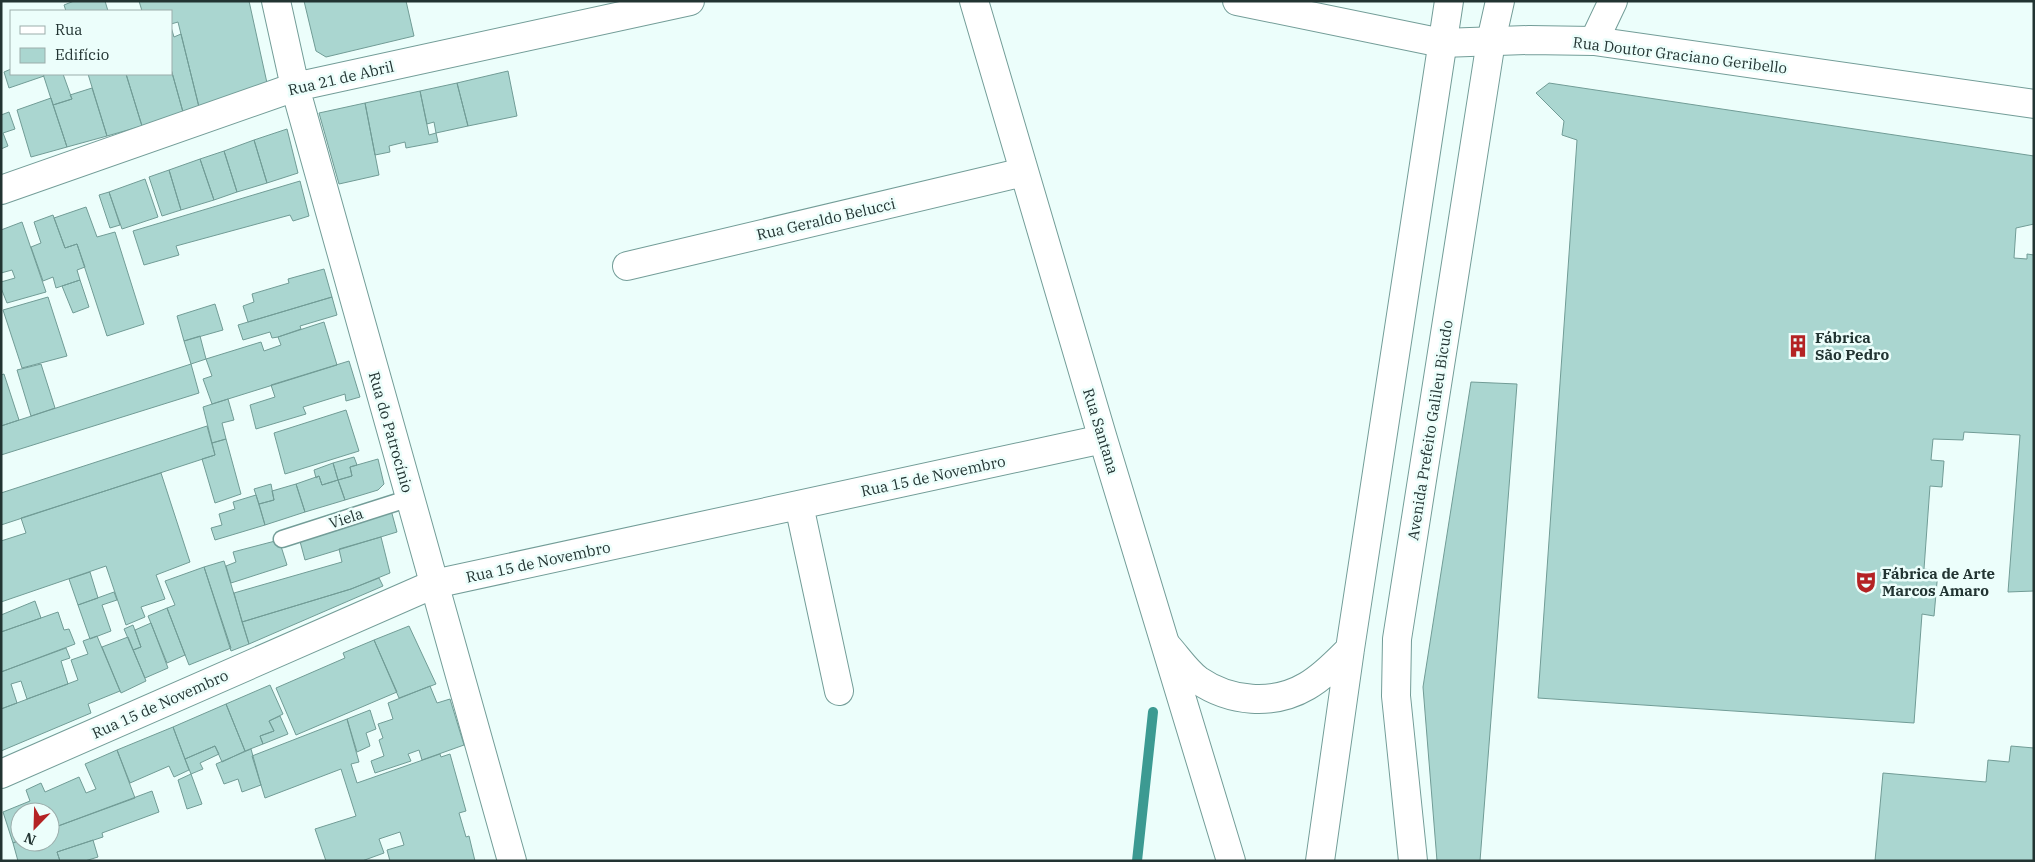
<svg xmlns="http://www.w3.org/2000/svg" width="2035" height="862" viewBox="0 0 2035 862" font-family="'IBM Plex Serif',serif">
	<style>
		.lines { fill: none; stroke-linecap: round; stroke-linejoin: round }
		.stream { stroke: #3c9a92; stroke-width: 10 }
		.building { fill: #aad6d0; stroke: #719c96 }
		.lane-casing { stroke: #739d98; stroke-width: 19 }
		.street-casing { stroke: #739d98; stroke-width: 30 }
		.secondary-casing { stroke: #739d98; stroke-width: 30 }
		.primary-casing { stroke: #739d98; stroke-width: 30 }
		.lane { stroke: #fff; stroke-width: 16 }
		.street { stroke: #fff; stroke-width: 28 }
		.secondary { stroke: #fff; stroke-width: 28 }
		.primary { stroke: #fff; stroke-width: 28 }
		.labels { text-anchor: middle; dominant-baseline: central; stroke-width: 5; stroke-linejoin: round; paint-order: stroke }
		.street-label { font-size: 15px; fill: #223432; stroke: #ecfefb }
		.poi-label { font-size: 15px; font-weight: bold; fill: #223432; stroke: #ecfefb; text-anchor: start }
	</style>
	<rect width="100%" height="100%" fill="#ecfefb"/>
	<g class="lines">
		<!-- stream -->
		<path class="stream" d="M1137 861 1153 712"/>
	</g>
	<!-- building -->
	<path class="building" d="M74 1H105L108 11H66L64 5Z
		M139 1H249L267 83 199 107 178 22 171 24V11H142Z
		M304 1H406L414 36 326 57 316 51Z
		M171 27 174 37 181 34 199 107 183 112 171 69Z
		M11 69V74H43L44 76 9 88 4 72Z
		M171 69 183 112 142 126 126 74H171Z
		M508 71 517 116 468 126 457 83Z
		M43 74H63L72 99 53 105Z
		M88 74H126L142 126 107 136Z
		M457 83 468 126 436 133 434 122 427 124 420 91Z
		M1549 83 2034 156V224L2016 228 2014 258 2027 259V254L2034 255V591L2008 592 2020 435 1964 432 1963 440 1933 439 1931 460 1944 461 1942 487 1930 486 1924 569 1938 571 1934 616 1922 614 1914 723 1538 698 1577 140 1562 135 1564 121 1536 93Z
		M92 88 107 136 67 147 53 105 72 99 70 95Z
		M420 91 429 135 436 133 438 142 406 148 405 142 389 146 390 152 375 155 365 103Z
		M51 98 67 147 31 157 17 110Z
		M365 103 379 175 339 184 319 113Z
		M9 112 15 129 3 133 8 146 1 149V115Z
		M287 129 298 173 267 183 254 140Z
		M254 140 267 183 237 192 224 151Z
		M224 151 237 192 214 200 200 159Z
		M200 159 214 200 181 210 169 170Z
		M169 170 181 210 162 216 149 177Z
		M145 179 158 217 122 229 109 192Z
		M300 181 309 216 293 221 290 215 176 246 179 255 144 265 133 231Z
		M109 192 120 225 110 228 99 195Z
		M86 207 97 237 115 232 144 324 107 336 77 244 65 248 54 218Z
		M53 215 65 248 77 244 85 267 77 270 80 280 56 288 53 277 43 281 31 247 41 243 34 222Z
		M22 222 46 292 7 303 1 288V282L15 278 12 270 1 273V230Z
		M324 269 332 297 248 322 243 306 254 302 252 294 289 283 288 279Z
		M80 280 89 307 73 313 62 286Z
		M48 297 67 356 22 368 3 310Z
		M332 297 337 315 300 326 301 329 278 337 272 338 270 332 243 340 238 325Z
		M215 304 223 330 184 341 177 316Z
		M324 322 337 365 212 404 203 379 212 376 206 359 261 342 264 351 281 345 278 337Z
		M200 336 206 359 191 364 184 341Z
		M349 361 360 397 346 401 345 394 303 407 306 414 256 429 250 405 275 397 271 385Z
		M41 364 55 408 31 416 17 370Z
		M191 364 199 393 1 455V426Z
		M4 374 19 420 1 426V375Z
		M1471 382 1517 384 1480 861H1437L1423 687Z
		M228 399 234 420 222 423 226 439 212 443 203 407Z
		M346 410 359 451 285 474 274 433Z
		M207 426 215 455 1 525V493Z
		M226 439 241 494 215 503 202 459 215 455 212 443Z
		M354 457 357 465 350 467 352 476 338 480 333 463Z
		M378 459 384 484 378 490 345 500 338 480 352 476 350 467Z
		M333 463 338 480 322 485 319 476 316 478 314 470Z
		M161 473 190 562 156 575 165 599 141 607 145 617 126 625 106 566 1 602V541L26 533 21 518Z
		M319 476 322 485 338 480 345 500 305 512 296 484Z
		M271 484 274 500 259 504 254 489Z
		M296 484 305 512 265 525 259 504 274 500 272 491Z
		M256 495 265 525 215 540 211 528 222 525 219 514 235 509 233 502Z
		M391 510 397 532 305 560 298 534Z
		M381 537 390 573 351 589 242 622 234 593 342 562 339 549Z
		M279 540 287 565 231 583 226 566 236 562 233 552Z
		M224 561 249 644 231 651 204 567Z
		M204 567 231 648 189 665 167 608 175 605 165 581Z
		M90 572 98 598 78 605 69 579Z
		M379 578 383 586 249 644 242 622 351 589Z
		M114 592 117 600 102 605 111 631 90 639 78 605Z
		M35 601 41 618 1 632V615Z
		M167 608 185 655 167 663 148 616Z
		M58 612 64 630 69 629 75 644 1 672V632Z
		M151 623 168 668 145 678 133 650 141 647 135 630Z
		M133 625 141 647 133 650 124 629Z
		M409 626 436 684 399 698 374 640Z
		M97 636 120 691 88 704 91 713 1 751V709L78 680 71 660 88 654 83 641Z
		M128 637 146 681 121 693 102 647Z
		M374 640 397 692 296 735 276 688 345 658 343 653Z
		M66 648 70 658 61 661 68 684 27 699 21 681 11 684 17 703 1 709V672Z
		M270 685 283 714 269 721 274 731 260 736 263 744 245 751 226 704Z
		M430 686 437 703 450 699 464 745 422 760 419 750 408 754 411 761 375 773 371 761 384 756 379 740 383 738 378 724 393 719 388 703Z
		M226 704 245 751 222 762 215 746 185 759 173 727Z
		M370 710 376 729 366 733 370 746 357 752 347 719Z
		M280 716 288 734 263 744 260 736 274 731 269 721Z
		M347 719 359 762 351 764 357 783 440 754 441 757 450 754 466 811 459 813 466 837 469 836 475 861H390L387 850 404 845 400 832 379 839 384 853 362 861H326L315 829 356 816 341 769 265 798 252 756Z
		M173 727 189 770 174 777 169 766 130 783 117 750Z
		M215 746 219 754 200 763 203 769 191 774 185 759Z
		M2011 746 2034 748V861H1875L1883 773 1986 782 1988 760 2009 762Z
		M251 749 261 785 242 792 238 779 224 784 216 764Z
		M117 750 135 798 50 829V812H20V840L13 843 3 812 30 801 26 790 41 783 45 792 79 777 86 793 96 789 85 764Z
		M191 774 202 804 187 809 178 780Z
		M152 791 159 812 102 833 103 837 57 852 60 861H18L13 843 20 840V842H50V829Z
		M93 840 98 857 85 861H60L57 852Z"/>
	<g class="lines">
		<defs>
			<path id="lane" d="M282 539 410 498"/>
			<path id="street" d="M974 1 1103 439 1231 861
				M1594 41 1613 1
				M627 266 1024 172
				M799 505 839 691
				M1 774 434 584 1103 439"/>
			<path id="secondary" d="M276 1 295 87 512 861
				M1237 1 1442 43 1529 40 1594 41 2034 104
				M1 190 295 87 690 1"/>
			<path id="primary" d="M1167 646C1177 657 1186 671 1198 680 1230 702 1273 706 1307 686 1323 677 1337 662 1350 649
				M1320 861 1350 649 1449 1
				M1413 861 1396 696 1397 639 1491 41 1500 1"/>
		</defs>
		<!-- lane casing -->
		<use href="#lane" class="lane-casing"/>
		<!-- street casing -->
		<use href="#street" class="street-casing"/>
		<!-- secondary casing -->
		<use href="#secondary" class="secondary-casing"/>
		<!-- primary casing -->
		<use href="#primary" class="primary-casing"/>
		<!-- lane -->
		<use href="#lane" class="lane"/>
		<!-- street -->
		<use href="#street" class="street"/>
		<!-- secondary -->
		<use href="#secondary" class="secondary"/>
		<!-- primary -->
		<use href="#primary" class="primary"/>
	</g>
	<!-- icons -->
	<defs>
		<symbol id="building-bare" viewBox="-9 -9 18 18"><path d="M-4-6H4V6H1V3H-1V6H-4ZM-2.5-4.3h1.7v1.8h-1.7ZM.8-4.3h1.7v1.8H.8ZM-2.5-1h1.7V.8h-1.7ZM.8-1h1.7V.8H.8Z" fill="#b42324" stroke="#ecfefb" stroke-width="2.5" paint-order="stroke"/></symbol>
		<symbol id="theatre-bare" viewBox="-9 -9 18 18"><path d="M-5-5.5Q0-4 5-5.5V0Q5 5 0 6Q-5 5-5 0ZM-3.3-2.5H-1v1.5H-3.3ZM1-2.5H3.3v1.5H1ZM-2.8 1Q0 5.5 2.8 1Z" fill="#b42324" stroke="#ecfefb" stroke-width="2.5" paint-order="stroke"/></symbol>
	</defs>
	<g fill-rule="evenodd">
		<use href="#building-bare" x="1782" y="330" width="32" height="32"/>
		<use href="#theatre-bare" x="1850" y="566" width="32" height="32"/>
	</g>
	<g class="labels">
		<!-- street labels -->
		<g class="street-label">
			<text transform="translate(1680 55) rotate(7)">Rua Doutor Graciano Geribello</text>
			<text transform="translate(341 78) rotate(-13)">Rua 21 de Abril</text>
			<text transform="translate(826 219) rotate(-13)">Rua Geraldo Belucci</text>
			<text transform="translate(1430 430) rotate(-81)">Avenida Prefeito Galileu Bicudo</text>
			<text transform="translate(1101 431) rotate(73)">Rua Santana</text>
			<text transform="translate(391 432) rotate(74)">Rua do Patrocínio</text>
			<text transform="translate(933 476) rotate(-12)">Rua 15 de Novembro</text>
			<text transform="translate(346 518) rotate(-18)">Viela</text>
			<text transform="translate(538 562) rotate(-12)">Rua 15 de Novembro</text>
			<text transform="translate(160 704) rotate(-24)">Rua 15 de Novembro</text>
		</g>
		<!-- poi labels -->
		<g class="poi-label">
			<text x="1815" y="337">Fábrica<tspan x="1815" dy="17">São Pedro</tspan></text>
			<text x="1882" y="573">Fábrica de Arte<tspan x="1882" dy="17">Marcos Amaro</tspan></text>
		</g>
	</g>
	<!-- border -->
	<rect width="2035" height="862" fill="none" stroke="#223432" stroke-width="5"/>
	<!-- legend -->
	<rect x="10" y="10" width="162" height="65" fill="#ecfefb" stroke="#9badab"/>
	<rect x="20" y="26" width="25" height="8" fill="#ffffff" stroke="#9badab"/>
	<text x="55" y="35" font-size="15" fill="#223432">Rua</text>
	<rect x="20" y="48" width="25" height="15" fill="#aad6d0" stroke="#9badab"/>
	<text x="55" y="60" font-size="15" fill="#223432">Edifício</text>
	<!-- north arrow -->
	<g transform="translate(35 827) rotate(203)"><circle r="24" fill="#ecfefb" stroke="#9badab"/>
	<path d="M0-4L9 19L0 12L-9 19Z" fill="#b42324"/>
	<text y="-8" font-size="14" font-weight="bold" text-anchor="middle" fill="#223432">N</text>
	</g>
</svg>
